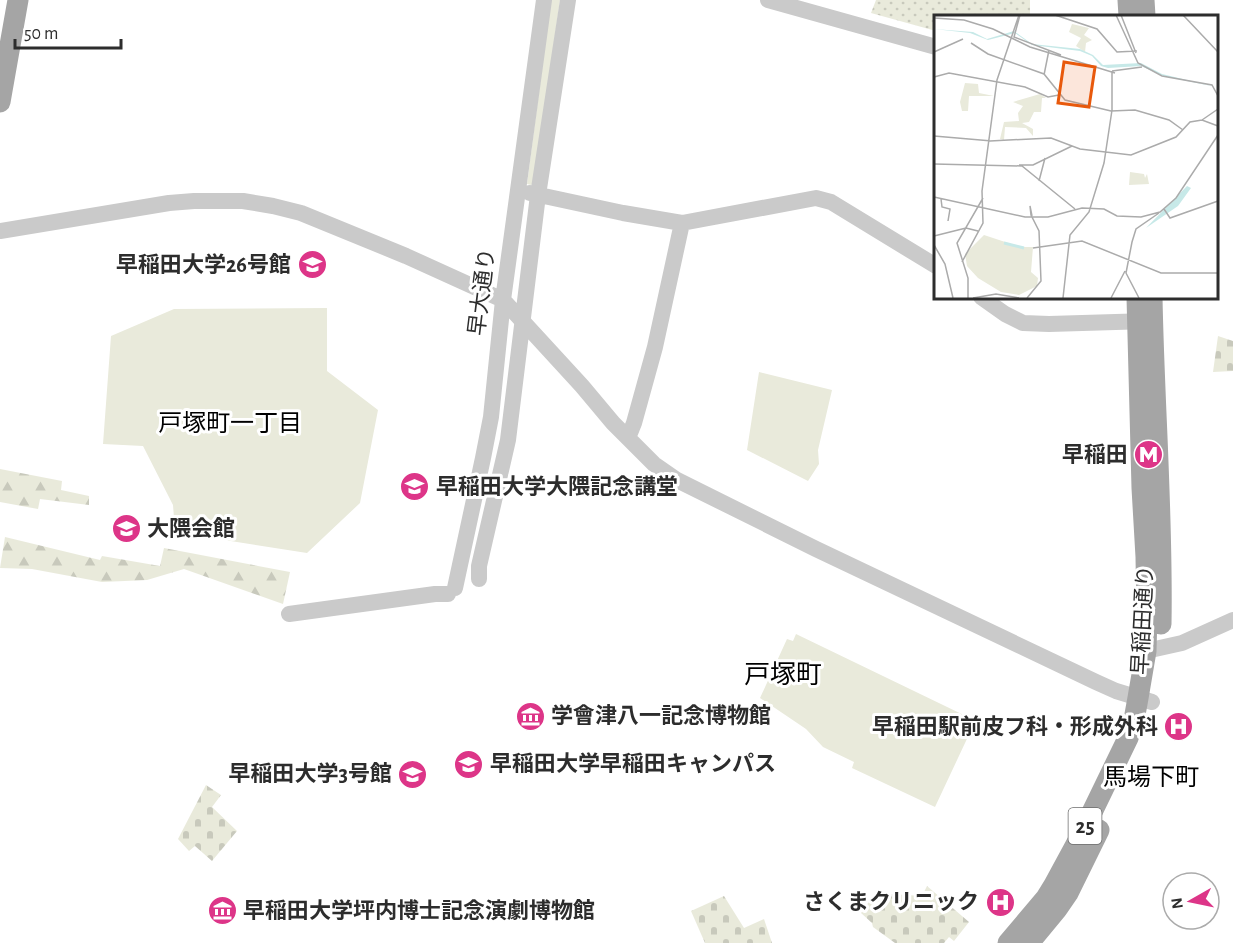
<svg xmlns="http://www.w3.org/2000/svg" width="1233" height="943" viewBox="0 0 1233 943" font-family="'Alegreya Sans','Noto Sans JP',sans-serif">
	<style>
		.green { fill: #e9eadb }
		.forest { fill: url(#forest-firs) }
		.cemetery { fill: url(#cemetery-stones) }
		.park { fill: url(#park-dots) }
		.lines { fill: none; stroke-linecap: round; stroke-linejoin: round }
		.minor { stroke: #cacaca; stroke-width: 16 }
		.major { stroke: #a5a5a5; stroke-width: 21 }
		.labels { text-anchor: middle; dominant-baseline: central; stroke-width: 6; stroke-linejoin: round; paint-order: stroke }
		.shield { fill: #fff; stroke: #6c6c6c; stroke-width: 1.5 }
		.shield-label { font-size: 21px; font-weight: bold; fill: #2d2d2d }
		.poi-label { font-size: 22px; font-weight: bold; fill: #2d2d2d; stroke: #fff; text-anchor: end }
		.street-label { font-size: 22px; fill: #2d2d2d; stroke: #fff }
		.neighbourhood-label { font-size: 24px; fill: #000; stroke: #fff }
		.quarter-label { font-size: 26px; fill: #000; stroke: #fff }
		.inset-river { fill: none; stroke: #c7e9e8; stroke-width: 3 }
		.inset-road { fill: none; stroke: #ababab; stroke-width: 1.5 }
		.view { fill: #e8590c; fill-opacity: 0.15; stroke: #e8590c; stroke-width: 3 }
		.inset-edge { fill: none; stroke: #2d2d2d; stroke-width: 3 }
	</style>
	<defs>
		<pattern id="forest-firs" width="22" height="20" patternUnits="userSpaceOnUse" patternTransform="scale(1.5)"><rect width="22" height="20" fill="#e9eadb"/><path d="M5 1l3.5 6h-7zM16 11l3.5 6h-7z" fill="#c8c9bc"/></pattern>
		<pattern id="cemetery-stones" width="16" height="16" patternUnits="userSpaceOnUse" patternTransform="scale(1.5)"><rect width="16" height="16" fill="#e9eadb"/><path d="M2 7V4a2 2 0 0 1 4 0v3zM10 15v-3a2 2 0 0 1 4 0v3z" fill="#c8c9bc"/></pattern>
		<pattern id="park-dots" width="8" height="8" patternUnits="userSpaceOnUse" patternTransform="scale(1.5)"><rect width="8" height="8" fill="#e9eadb"/><path d="M2 2h.1M6 6h.1" fill="none" stroke="#c8c9bc" stroke-width="1.8" stroke-linecap="round"/></pattern>
	</defs>
	<rect width="100%" height="100%" fill="#fff"/>
	<!-- green -->
	<path class="green" d="M551 0H560L534 183 531 185 527 184Z
		M327 308V371L378 410 360 503 307 553 180 533 181 520 174 518 173 505 143 446 103 444 111 336 174 309Z
		M759 372 832 390 818 450 819 464 808 481 747 450Z
		M796 634 972 719 973 726 935 807 852 768 854 762 823 747 806 729 760 698 787 639 793 641Z"/>
	<!-- forest -->
	<path class="forest" d="M0 469 62 481 61 490 89 496V505L40 499 38 509 0 502Z
		M5 537 100 560 102 556 160 566 164 548 290 572 283 604 184 569 147 580 102 582 32 569 0 568Z"/>
	<!-- cemetery -->
	<path class="cemetery" d="M1218 336 1233 341V371L1213 372Z
		M206 785 221 795 212 807 237 831 212 861 195 846 189 851 178 839Z
		M927 886 969 922 954 941 949 937 944 943H895L873 927 872 923 861 913 875 893 922 896Z
		M724 896 744 928 764 919 772 943H705L691 911Z"/>
	<!-- park -->
	<path class="park" d="M876 0H1030V16H936V31L871 13Z"/>
	<g class="lines">
		<!-- minor -->
		<path class="minor" d="M768 0 936 47
			M530 193 623 213 682 223 655 347 634 423 628 438
			M682 223 816 198 831 202 936 266
			M0 231 169 203 194 201H243L273 206 301 213 406 256 503 300 582 386 613 423 654 464 677 480 816 549 1096 682 1116 691 1152 702
			M981 297 1005 314 1023 323 1049 324 1149 321
			M479 579V566L508 440 538 195 568 0
			M455 588 483 458 491 417 503 300 544 0
			M289 614 435 594H448
			M1146 651 1182 643 1233 620"/>
		<!-- major -->
		<path class="major" d="M1128 0 1129 16
			M1144 0 1145 16
			M0 102 18 0
			M1152 297C1154 406 1163 515 1161 624
			M1008 943 1046 898 1054 885 1080 837 1128 738 1134 720 1138 698 1146 651 1147 615 1146 557 1142 488 1137 297
			M1029 943 1057 909 1068 893 1099 830"/>
	</g>
	<!-- icons -->
	<defs>
		<symbol id="university-disc" viewBox="-11 -11 22 22"><circle r="9.5" fill="#dd3588" stroke="#fff"/><path d="M0-5L7-2L0 1L-7-2ZM-4 1L0 2.5L4 1V4Q0 6-4 4Z" fill="#fff"/></symbol>
		<symbol id="metro-disc" viewBox="-11 -11 22 22"><circle r="9.5" fill="#dd3588" stroke="#fff"/><path d="M-5.5 5V-5H-3L0 0L3-5H5.5V5H3V-.5L0 4L-3-.5V5Z" fill="#fff"/></symbol>
		<symbol id="museum-disc" viewBox="-11 -11 22 22"><circle r="9.5" fill="#dd3588" stroke="#fff"/><path d="M0-6L6-3V-2H-6V-3ZM-5-1h2V3h-2ZM-1-1h2V3h-2ZM3-1h2V3H3ZM-6 4H6V6H-6Z" fill="#fff"/></symbol>
		<symbol id="hospital-disc" viewBox="-11 -11 22 22"><circle r="9.5" fill="#dd3588" stroke="#fff"/><path d="M-5-5h3v3.5h4V-5h3V5h-3V1.5h-4V5h-3Z" fill="#fff"/></symbol>
	</defs>
	<g fill-rule="evenodd">
		<use href="#university-disc" x="296" y="248" width="33" height="33"/>
		<use href="#metro-disc" x="1132" y="438" width="33" height="33"/>
		<use href="#university-disc" x="398" y="470" width="33" height="33"/>
		<use href="#university-disc" x="110" y="512" width="33" height="33"/>
		<use href="#museum-disc" x="514" y="700" width="33" height="33"/>
		<use href="#hospital-disc" x="1162" y="710" width="33" height="33"/>
		<use href="#university-disc" x="452" y="748" width="33" height="33"/>
		<use href="#university-disc" x="396" y="758" width="33" height="33"/>
		<use href="#hospital-disc" x="984" y="886" width="33" height="33"/>
		<use href="#museum-disc" x="206" y="894" width="33" height="33"/>
	</g>
	<g class="labels">
		<!-- shield labels -->
		<rect class="shield" x="1068.5" y="808" width="33" height="36" rx="4.5"/>
		<g class="shield-label">
			<text x="1085" y="826">25</text>
		</g>
		<!-- poi labels -->
		<g class="poi-label">
			<text x="291" y="265">早稲田大学26号館</text>
			<text x="1128" y="455">早稲田</text>
			<text x="436" y="487" text-anchor="start">早稲田大学大隈記念講堂</text>
			<text x="147" y="529" text-anchor="start">大隈会館</text>
			<text x="551" y="716" text-anchor="start">学會津八一記念博物館</text>
			<text x="1158" y="727">早稲田駅前皮フ科・形成外科</text>
			<text x="490" y="764" text-anchor="start">早稲田大学早稲田キャンパス</text>
			<text x="392" y="774">早稲田大学3号館</text>
			<text x="979" y="902">さくまクリニック</text>
			<text x="243" y="911" text-anchor="start">早稲田大学坪内博士記念演劇博物館</text>
		</g>
		<!-- street labels -->
		<g class="street-label">
			<text transform="translate(482 292) rotate(-83)">早大通り</text>
			<text transform="translate(1143 620) rotate(-87)">早稲田通り</text>
		</g>
		<!-- neighbourhood labels -->
		<g class="neighbourhood-label">
			<text x="230" y="424">戸塚町一丁目</text>
			<text x="1151" y="778">馬場下町</text>
		</g>
		<!-- quarter labels -->
		<g class="quarter-label">
			<text x="783" y="675">戸塚町</text>
		</g>
	</g>
	<!-- overview -->
	<g transform="translate(934 15)">
		<rect width="284" height="284" fill="#fff"/>
		<path d="M138 9 155 13 150 20 158 25 152 28 151 37 142 31 147 23 135 17ZM31 68 44 69 45 78 60 81H35L34 96H28L26 87ZM106 79 112 83H108L107 97H100L95 107 88 108 99 114V121L92 113 71 112 70 125 66 124 70 107 85 106 84 98 89 91 79 87ZM196 157 210 159 211 163 213 159 215 169 195 170ZM50 220 86 232H99L97 257 104 263 103 271 85 280 67 277 44 263 33 251 31 239Z" fill="#e9eadb"/>
		<path d="M0 14 39 17 53 24 80 16 98 29 146 34 159 40 169 50 207 48 228 59 282 72 229 61 207 51 174 53 167 51 158 41 146 36 98 30 81 18 54 25 36 18ZM253 171 257 173 244 191 212 213Z" fill="#c7e9e8"/>
		<path class="inset-river" d="M70 228 90 233"/>
		<path class="inset-road" d="M86 0 80 22 127 40M121 0 163 14 183 37 203 36M182 0 204 48 228 61 278 70 284 81M187 0 202 38M249 0 284 37M0 3 30 5 59 14 96 32 181 58M37 28 54 39 110 59 131 85 177 96 201 95 235 105 249 115M0 37 29 24M178 56 208 52M110 60 115 35M0 62 15 58 91 72 114 82 125 80M268 105 284 94M0 121 58 126M56 126 117 123 146 134 197 140 242 122 256 107 268 105 284 111M0 149 88 151 141 194M85 150H99L138 131M105 166 111 143M0 182 91 202H114L148 193 170 194 183 201 207 202 226 197 242 183 284 120M7 184 8 192 16 194 14 206M230 194 236 203 284 186M0 221 32 213 44 216M0 230 11 249 19 283M99 233 148 226 227 258H284M28 247 49 208 48 176 63 65 85 0M34 283V263L23 228 49 183M39 283 62 279 85 283M93 283 107 266 105 216 97 200 96 191 98 201M129 283 136 220 155 197 170 148 178 95V56M177 283 191 256M205 283 192 258 198 227 202 214 225 198"/>
		<path class="view" d="M130 47 161 52 155 92 124 88Z"/>
		<rect width="284" height="284" class="inset-edge"/>
	</g>
	<!-- north arrow -->
	<g transform="translate(1191 901) rotate(261)"><circle r="28" fill="#ffffff" stroke="#ababab" stroke-width="1.5"/>
	<path d="M0-4.5L10 22L0 15L-10 22Z" fill="#dd3588"/>
	<text y="-9" font-size="16" font-weight="bold" text-anchor="middle" fill="#2d2d2d">N</text>
	</g>
	<!-- scale -->
	<path d="M15 39v9h106v-9" fill="none" stroke="#2d2d2d" stroke-width="3"/>
	<text x="24" y="39" font-size="18" fill="#2d2d2d" stroke="#ffffff" stroke-width="4.5" paint-order="stroke">50 m</text>
</svg>
